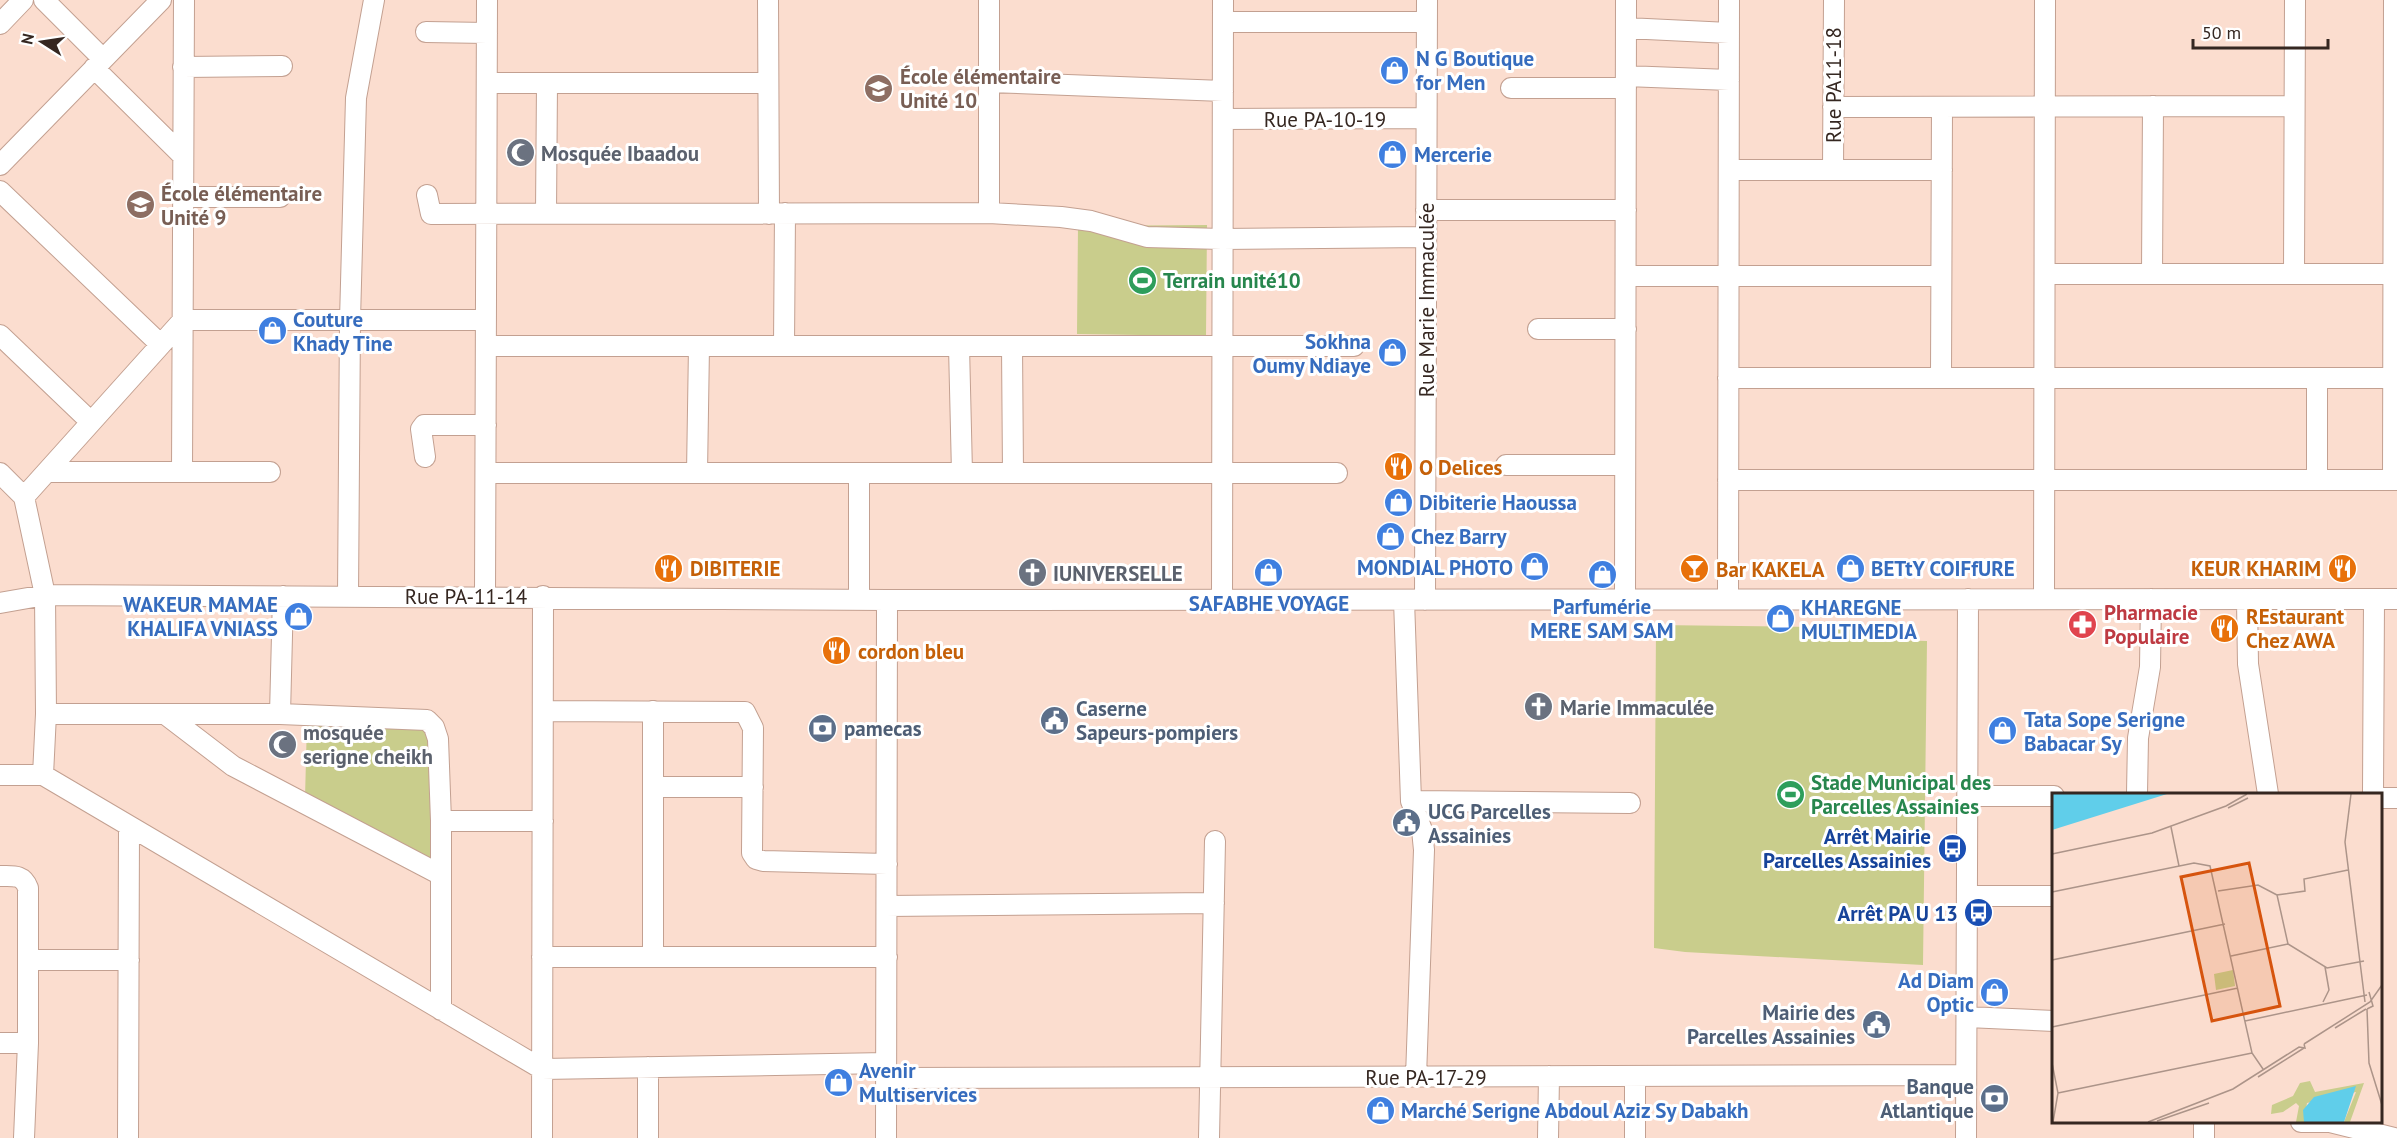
<svg xmlns="http://www.w3.org/2000/svg" width="2397" height="1138" viewBox="0 0 2397 1138" font-family="'PT Sans',sans-serif">
	<style>
		.green { fill: #c9cd8c }
		.lines { fill: none; stroke-linecap: round; stroke-linejoin: round }
		.minor-casing { stroke: #c3a091; stroke-width: 22 }
		.minor { stroke: #fff; stroke-width: 20 }
		.labels { text-anchor: middle; dominant-baseline: central; stroke-width: 6; stroke-linejoin: round; paint-order: stroke }
		.shop-label { font-size: 21px; font-weight: bold; fill: #366cbe; stroke: #fff; text-anchor: start }
		.education-label { font-size: 21px; font-weight: bold; fill: #785e54; stroke: #fff; text-anchor: start }
		.street-label { font-size: 21px; fill: #352721; stroke: #fff }
		.worship-label { font-size: 21px; font-weight: bold; fill: #5b616d; stroke: #fff; text-anchor: start }
		.leisure-label { font-size: 21px; font-weight: bold; fill: #27864d; stroke: #fff; text-anchor: start }
		.food-label { font-size: 21px; font-weight: bold; fill: #c56008; stroke: #fff; text-anchor: start }
		.health-label { font-size: 21px; font-weight: bold; fill: #be3a42; stroke: #fff; text-anchor: start }
		.service-label { font-size: 21px; font-weight: bold; fill: #4e5e75; stroke: #fff; text-anchor: start }
		.transit-label { font-size: 21px; font-weight: bold; fill: #164399; stroke: #fff; text-anchor: end }
		.inset-road { fill: none; stroke: #ac9489; stroke-width: 1.5 }
		.view { fill: #d6540e; fill-opacity: 0.15; stroke: #d6540e; stroke-width: 3 }
		.inset-edge { fill: none; stroke: #352721; stroke-width: 3 }
	</style>
	<rect width="100%" height="100%" fill="#fbddcf"/>
	<!-- green -->
	<path class="green" d="M1207 225 1206 336 1077 334 1078 226Z
		M1656 625 1888 628V640L1927 641 1923 965 1685 952 1654 948Z
		M307 721 428 726 432 864 305 798Z"/>
	<g class="lines">
		<defs>
			<path id="minor" d="M44 0 103 59
				M768 0 769 214
				M1223 22H1427
				M0 24 23 0
				M1626 28 1729 33
				M426 32 487 33
				M183 67 282 66
				M94 68 183 156
				M1626 76 1729 80
				M989 82 1223 91
				M487 83H768
				M1511 88H1626
				M1833 107 2294 106
				M1223 119 1426 118
				M0 165 161 0
				M1729 170H1942
				M1833 170 1834 0
				M0 191 160 344
				M427 195 431 214 989 213 1061 217 1091 221 1147 237 1222 239 1426 237
				M183 197H280
				M1426 210H1626
				M546 213 547 83
				M989 213V0
				M2045 274H2393
				M2152 274 2153 106
				M2294 274 2295 0
				M1626 276H1941
				M1538 329H1626
				M0 335 91 422
				M486 346H1354
				M784 346 785 213
				M959 346 962 473
				M1012 346 1013 473
				M1728 378H2393
				M1941 378 1942 107
				M2317 378V480
				M425 457 421 429 424 425H486
				M1506 465H1625
				M48 472H270
				M182 472 184 0
				M0 473 24 497 45 595 46 714 43 775
				M486 473H1337
				M697 473 699 346
				M859 473V598
				M1728 480H2397
				M2393 480 2394 0
				M24 497 183 320H486
				M348 596 350 320 356 98 374 0
				M485 596 487 0
				M1728 599 1729 0
				M2044 599 2045 0
				M1222 600 1223 0
				M1404 600 1411 801
				M1425 600 1427 0
				M1625 600 1626 0
				M2247 600 2248 664 2268 794
				M0 603 45 595 887 600 2397 599
				M543 711 745 712 753 728 752 853 756 859 763 861 887 864
				M46 714H280L427 720 434 727 438 739 441 821V1010
				M165 714 233 766 441 875
				M280 714 283 596
				M0 775H43L542 1069 886 1063
				M653 787H753
				M2137 794 2138 738 2150 667 2151 599
				M2373 794 2374 599
				M1968 796H2054
				M2380 798H2397
				M441 821H543
				M0 876C13 876 23 874 28 888V1043L24 1138
				M1967 896H2054
				M887 906 1214 903
				M542 957H887
				M653 957V711
				M28 960H129
				M1967 1017 2054 1021
				M0 1043H28
				M1416 1077 1424 850 1422 830 1411 801 1630 803
				M886 1078 1966 1075
				M2301 1122H2330L2394 1138
				M128 1138 129 826
				M542 1138 543 596
				M648 1138V1067
				M886 1138 887 600
				M1209 1138 1215 841
				M1548 1138 1549 1076
				M1635 1138V1076
				M1966 1138 1968 599
				M2204 1138V1122"/>
		</defs>
		<!-- minor casing -->
		<use href="#minor" class="minor-casing"/>
		<!-- minor -->
		<use href="#minor" class="minor"/>
	</g>
	<!-- icons -->
	<defs>
		<symbol id="shop-disc" viewBox="-11 -11 22 22"><circle r="9.5" fill="#3f7fe0" stroke="#fff"/><path d="M-5-2.5h2.3a2.7 3.5 0 0 1 5.4 0H5L5.5 6h-11ZM-1.5-2.5h3a1.5 2.3 0 0 0-3 0Z" fill="#fff"/></symbol>
		<symbol id="school-disc" viewBox="-11 -11 22 22"><circle r="9.5" fill="#8d6e63" stroke="#fff"/><path d="M0-5L7-2L0 1L-7-2ZM-4 1L0 2.5L4 1V4Q0 6-4 4Z" fill="#fff"/></symbol>
		<symbol id="mosque-disc" viewBox="-11 -11 22 22"><circle r="9.5" fill="#6b7280" stroke="#fff"/><path d="M3.5-4.9A6 6 0 1 0 3.5 4.9A5 5 0 1 1 3.5-4.9Z" fill="#fff"/></symbol>
		<symbol id="stadium-disc" viewBox="-11 -11 22 22"><circle r="9.5" fill="#2e9e5b" stroke="#fff"/><path d="M0-5a6.5 5 0 1 0 0 10a6.5 5 0 1 0 0-10ZM-3.5-1.8h7v3.6h-7Z" fill="#fff"/></symbol>
		<symbol id="restaurant-disc" viewBox="-11 -11 22 22"><circle r="9.5" fill="#e8710a" stroke="#fff"/><path d="M-5-6h1v4h1v-4h1v4h1v-4h1v5L-1.5 .5V6h-2V.5L-5-1ZM5-6V6H3V1.5H1.5Q1.5-4 5-6Z" fill="#fff"/></symbol>
		<symbol id="bar-disc" viewBox="-11 -11 22 22"><circle r="9.5" fill="#e8710a" stroke="#fff"/><path d="M-6-5H6L.8 .8V4.5H3.5V6h-7V4.5H-.8V.8Z" fill="#fff"/></symbol>
		<symbol id="church-disc" viewBox="-11 -11 22 22"><circle r="9.5" fill="#6b7280" stroke="#fff"/><path d="M-1.2-6h2.4v3.5h3.3v2.4h-3.3V6h-2.4V-.1h-3.3v-2.4h3.3Z" fill="#fff"/></symbol>
		<symbol id="pharmacy-disc" viewBox="-11 -11 22 22"><circle r="9.5" fill="#e0444e" stroke="#fff"/><path d="M-2-6h4v4h4v4h-4v4h-4v-4h-4v-4h4Z" fill="#fff"/></symbol>
		<symbol id="civic-disc" viewBox="-11 -11 22 22"><circle r="9.5" fill="#5c6f8a" stroke="#fff"/><path d="M-.6-6.5H3V-4.5H.6V-3L4-1V1h2V6H-6V1h2V-1L-.6-3ZM-1.2 2.5V6h2.4V2.5Z" fill="#fff"/></symbol>
		<symbol id="bank-disc" viewBox="-11 -11 22 22"><circle r="9.5" fill="#5c6f8a" stroke="#fff"/><path d="M-6-4H6V4H-6ZM0-2.3a2.3 2.3 0 1 0 0 4.6a2.3 2.3 0 1 0 0-4.6Z" fill="#fff"/></symbol>
		<symbol id="bus-disc" viewBox="-11 -11 22 22"><circle r="9.5" fill="#1a4fb4" stroke="#fff"/><path d="M-5-6H5V4H4V6H2V4H-2V6H-4V4H-5ZM-3.5-4V0h7V-4ZM-3.5 1.2v1.5H-2V1.2ZM2 1.2v1.5H3.5V1.2Z" fill="#fff"/></symbol>
	</defs>
	<g fill-rule="evenodd">
		<use href="#shop-disc" x="1378" y="54" width="33" height="33"/>
		<use href="#school-disc" x="862" y="72" width="33" height="33"/>
		<use href="#mosque-disc" x="504" y="136" width="33" height="33"/>
		<use href="#shop-disc" x="1376" y="138" width="33" height="33"/>
		<use href="#school-disc" x="124" y="188" width="33" height="33"/>
		<use href="#stadium-disc" x="1126" y="264" width="33" height="33"/>
		<use href="#shop-disc" x="256" y="314" width="33" height="33"/>
		<use href="#shop-disc" x="1376" y="336" width="33" height="33"/>
		<use href="#restaurant-disc" x="1382" y="450" width="33" height="33"/>
		<use href="#shop-disc" x="1382" y="486" width="33" height="33"/>
		<use href="#shop-disc" x="1374" y="520" width="33" height="33"/>
		<use href="#shop-disc" x="1518" y="550" width="33" height="33"/>
		<use href="#restaurant-disc" x="652" y="552" width="33" height="33"/>
		<use href="#shop-disc" x="1834" y="552" width="33" height="33"/>
		<use href="#restaurant-disc" x="2326" y="552" width="33" height="33"/>
		<use href="#bar-disc" x="1678" y="552" width="33" height="33"/>
		<use href="#shop-disc" x="1252" y="556" width="33" height="33"/>
		<use href="#church-disc" x="1016" y="556" width="33" height="33"/>
		<use href="#shop-disc" x="1586" y="558" width="33" height="33"/>
		<use href="#shop-disc" x="282" y="600" width="33" height="33"/>
		<use href="#shop-disc" x="1764" y="602" width="33" height="33"/>
		<use href="#pharmacy-disc" x="2066" y="608" width="33" height="33"/>
		<use href="#restaurant-disc" x="2208" y="612" width="33" height="33"/>
		<use href="#restaurant-disc" x="820" y="634" width="33" height="33"/>
		<use href="#church-disc" x="1522" y="690" width="33" height="33"/>
		<use href="#civic-disc" x="1038" y="704" width="33" height="33"/>
		<use href="#bank-disc" x="806" y="712" width="33" height="33"/>
		<use href="#shop-disc" x="1986" y="714" width="33" height="33"/>
		<use href="#mosque-disc" x="266" y="728" width="33" height="33"/>
		<use href="#stadium-disc" x="1774" y="778" width="33" height="33"/>
		<use href="#civic-disc" x="1390" y="806" width="33" height="33"/>
		<use href="#bus-disc" x="1936" y="832" width="33" height="33"/>
		<use href="#bus-disc" x="1962" y="896" width="33" height="33"/>
		<use href="#shop-disc" x="1978" y="976" width="33" height="33"/>
		<use href="#civic-disc" x="1860" y="1008" width="33" height="33"/>
		<use href="#shop-disc" x="822" y="1066" width="33" height="33"/>
		<use href="#bank-disc" x="1978" y="1082" width="33" height="33"/>
		<use href="#shop-disc" x="1364" y="1094" width="33" height="33"/>
	</g>
	<g class="labels">
		<!-- shop labels -->
		<g class="shop-label">
			<text x="1416" y="58">N G Boutique<tspan x="1416" dy="24">for Men</tspan></text>
			<text x="1414" y="154">Mercerie</text>
			<text x="293" y="319">Couture<tspan x="293" dy="24">Khady Tine</tspan></text>
			<text x="1371" y="341" text-anchor="end">Sokhna<tspan x="1371" dy="24">Oumy Ndiaye</tspan></text>
			<text x="1419" y="502">Dibiterie Haoussa</text>
			<text x="1411" y="536">Chez Barry</text>
			<text x="1513" y="567" text-anchor="end">MONDIAL PHOTO</text>
			<text x="1871" y="568">BETtY COIFfURE</text>
			<text x="1269" y="603" text-anchor="middle">SAFABHE VOYAGE</text>
			<text x="278" y="604" text-anchor="end">WAKEUR MAMAE<tspan x="278" dy="24">KHALIFA VNIASS</tspan></text>
			<text x="1602" y="606" text-anchor="middle">Parfumérie<tspan x="1602" dy="24">MERE SAM SAM</tspan></text>
			<text x="1801" y="607">KHAREGNE<tspan x="1801" dy="24">MULTIMEDIA</tspan></text>
			<text x="2024" y="719">Tata Sope Serigne<tspan x="2024" dy="24">Babacar Sy</tspan></text>
			<text x="1974" y="980" text-anchor="end">Ad Diam<tspan x="1974" dy="24">Optic</tspan></text>
			<text x="859" y="1070">Avenir<tspan x="859" dy="24">Multiservices</tspan></text>
			<text x="1401" y="1110">Marché Serigne Abdoul Aziz Sy Dabakh</text>
		</g>
		<!-- education labels -->
		<g class="education-label">
			<text x="900" y="76">École élémentaire<tspan x="900" dy="24">Unité 10</tspan></text>
			<text x="161" y="193">École élémentaire<tspan x="161" dy="24">Unité 9</tspan></text>
		</g>
		<!-- street labels -->
		<g class="street-label">
			<text transform="translate(1833 85) rotate(-90)">Rue PA11-18</text>
			<text x="1325" y="119">Rue PA-10-19</text>
			<text transform="translate(1426 300) rotate(-90)">Rue Marie Immaculée</text>
			<text x="466" y="596">Rue PA-11-14</text>
			<text x="1426" y="1077">Rue PA-17-29</text>
		</g>
		<!-- worship labels -->
		<g class="worship-label">
			<text x="541" y="153">Mosquée Ibaadou</text>
			<text x="1053" y="573">IUNIVERSELLE</text>
			<text x="1560" y="707">Marie Immaculée</text>
			<text x="303" y="732">mosquée<tspan x="303" dy="24">serigne cheikh</tspan></text>
		</g>
		<!-- leisure labels -->
		<g class="leisure-label">
			<text x="1163" y="280">Terrain unité10</text>
			<text x="1811" y="782">Stade Municipal des<tspan x="1811" dy="24">Parcelles Assainies</tspan></text>
		</g>
		<!-- food labels -->
		<g class="food-label">
			<text x="1419" y="467">O Delices</text>
			<text x="690" y="568">DIBITERIE</text>
			<text x="2321" y="568" text-anchor="end">KEUR KHARIM</text>
			<text x="1716" y="569">Bar KAKELA</text>
			<text x="2246" y="616">REstaurant<tspan x="2246" dy="24">Chez AWA</tspan></text>
			<text x="858" y="651">cordon bleu</text>
		</g>
		<!-- health labels -->
		<g class="health-label">
			<text x="2104" y="612">Pharmacie<tspan x="2104" dy="24">Populaire</tspan></text>
		</g>
		<!-- service labels -->
		<g class="service-label">
			<text x="1076" y="708">Caserne<tspan x="1076" dy="24">Sapeurs-pompiers</tspan></text>
			<text x="844" y="728">pamecas</text>
			<text x="1428" y="811">UCG Parcelles<tspan x="1428" dy="24">Assainies</tspan></text>
			<text x="1855" y="1012" text-anchor="end">Mairie des<tspan x="1855" dy="24">Parcelles Assainies</tspan></text>
			<text x="1974" y="1086" text-anchor="end">Banque<tspan x="1974" dy="24">Atlantique</tspan></text>
		</g>
		<!-- transit labels -->
		<g class="transit-label">
			<text x="1931" y="836">Arrêt Mairie<tspan x="1931" dy="24">Parcelles Assainies</tspan></text>
			<text x="1958" y="913">Arrêt PA U 13</text>
		</g>
	</g>
	<!-- overview -->
	<g transform="translate(2052 793)">
		<rect width="330" height="330" fill="#fbddcf"/>
		<path d="M181 177 183 193 164 197 162 181ZM258 288 263 299 312 290 298 329H292L304 299 255 310 252 329H244L247 313 244 310 231 319 219 321 220 312 241 303 248 290Z" fill="#c9cd8c"/>
		<path d="M0 1H115L0 37ZM304 293 292 329H252L251 317 262 304Z" fill="#60ceea"/>
		<path class="inset-road" d="M299 1 293 49 313 209M176 15 196 5M119 34 127 73M0 61 100 40 174 13 195 1M296 77 252 86 253 98 225 102 236 151 275 175 312 168M166 98 206 92 225 102M0 99 142 70 158 73 200 260 211 276M179 163 236 151M0 167 173 131M271 209 277 197 273 174M315 216 321 213 317 199M315 216 317 270 330 312M193 228 315 202M0 234 186 195M283 235 314 216M252 251 318 209 330 192M0 270 6 300 1 329M206 284 252 255M6 300 200 260M105 328 157 310M96 329 181 296 247 254 253 255 252 251"/>
		<path class="view" d="M197 70 228 213 160 228 129 84Z"/>
		<rect width="330" height="330" class="inset-edge"/>
	</g>
	<!-- north arrow -->
	<g transform="translate(42 42) rotate(282)" stroke="#ffffff" stroke-width="4.5" paint-order="stroke">
	<path d="M0-4.5L10 22L0 15L-10 22Z" fill="#352721"/>
	<text y="-9" font-size="16" font-weight="bold" text-anchor="middle" fill="#352721">N</text>
	</g>
	<!-- scale -->
	<path d="M2193 39v9h135v-9" fill="none" stroke="#352721" stroke-width="3"/>
	<text x="2202" y="39" font-size="18" fill="#352721" stroke="#ffffff" stroke-width="4.5" paint-order="stroke">50 m</text>
</svg>
